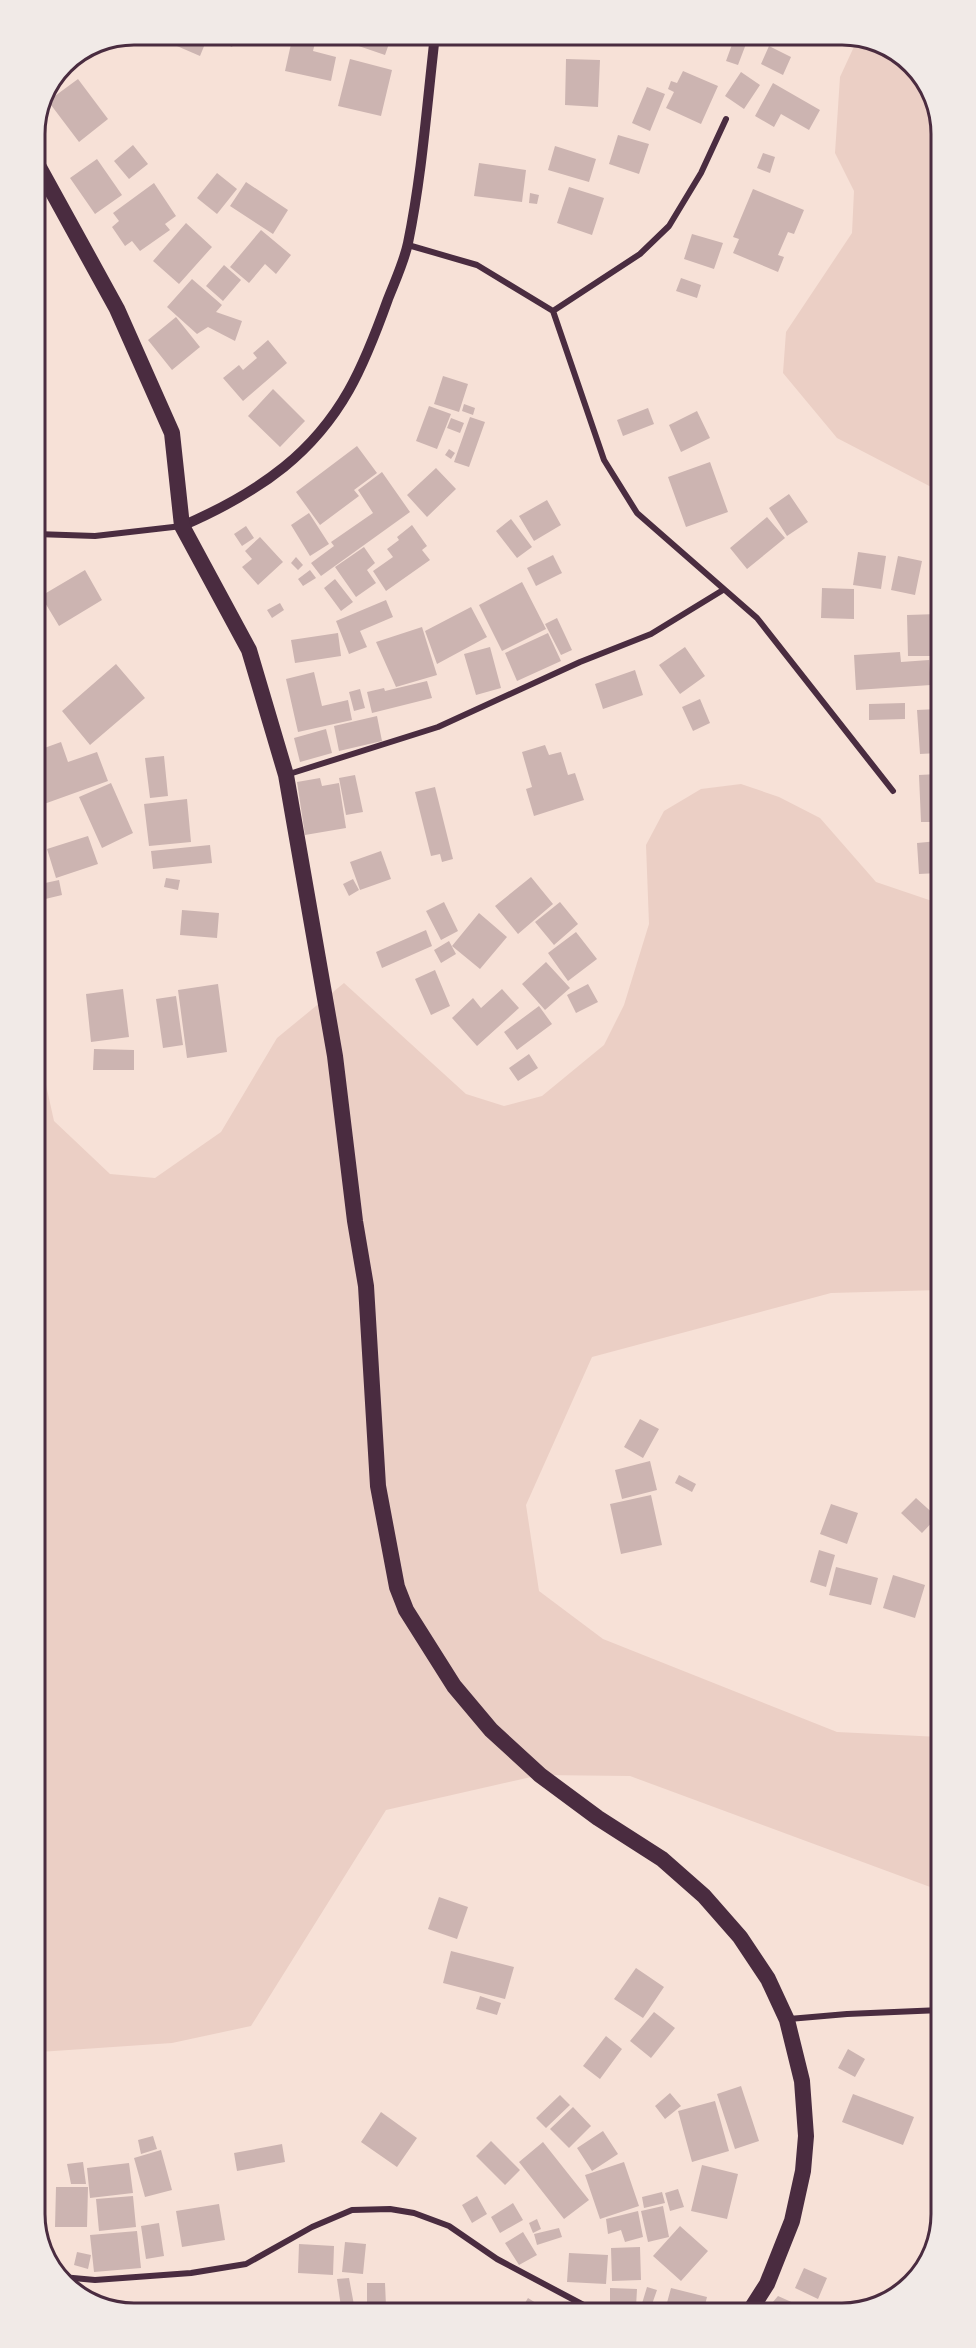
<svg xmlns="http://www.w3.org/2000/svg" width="976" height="2348" viewBox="0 0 976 2348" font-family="'Libre Baskerville',serif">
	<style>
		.green { fill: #ebcfc5 }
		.building { fill: #ccb4b1 }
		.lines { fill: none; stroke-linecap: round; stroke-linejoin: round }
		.minor { stroke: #4a2c40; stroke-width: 6 }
		.tertiary { stroke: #4a2c40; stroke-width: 10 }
		.trunk { stroke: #4a2c40; stroke-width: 16 }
		.rim { fill: none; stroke: #4a2c40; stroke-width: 3 }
	</style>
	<rect width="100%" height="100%" fill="#f7e1d7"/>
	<!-- green -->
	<path class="green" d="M858 38 903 55 936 102 937 490 837 438 783 373 786 332 852 233 854 191 835 153 840 77Z
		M741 784 779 797 820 818 876 882 938 903 939 1290 831 1293 592 1357 526 1505 539 1591 603 1639 837 1732 940 1737 941 1891 630 1776 540 1775 386 1810 251 2026 172 2043 39 2052 37 1044 54 1121 110 1174 155 1178 221 1132 277 1038 344 983 466 1094 504 1106 542 1096 604 1045 624 1005 649 924 646 845 664 811 701 789Z"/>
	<!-- building -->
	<path class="building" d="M174 35H197L207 39 200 56 170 43Z
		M205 35H238L232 47Z
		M293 35H317L313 51 336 57 331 81 285 71Z
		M349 35H392L385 55 347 42Z
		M734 39 746 44 738 65 726 61Z
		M769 46 791 57 783 75 761 64Z
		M350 59 392 70 381 116 338 106Z
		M566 59 600 60 598 107 565 105Z
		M683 71 718 86 701 124 666 108 674 92 668 89 671 81 677 83Z
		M741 72 760 85 744 109 725 96Z
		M78 79 108 119 79 142 48 101Z
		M773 83 820 110 809 130 781 114 774 127 755 116Z
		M647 87 665 94 650 131 632 123Z
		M618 135 649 144 639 174 609 164Z
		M133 145 148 164 129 179 114 161Z
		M555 146 596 159 589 182 548 170Z
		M763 153 775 157 770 173 757 168Z
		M97 159 122 195 95 214 70 178Z
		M479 163 526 170 522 202 474 196Z
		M217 173 237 189 217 214 197 198Z
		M246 182 288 210 273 234 230 206Z
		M154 183 176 216 165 224 170 230 140 251 132 241 125 246 112 227 119 221 113 213Z
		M569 187 604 198 592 235 557 223Z
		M753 189 804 210 794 234 788 232 778 255 784 257 778 272 733 253 739 239 733 237Z
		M530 193 539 195 537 204 529 203Z
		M186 223 212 247 179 284 153 261Z
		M261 230 291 255 276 274 265 264 249 283 230 267Z
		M692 234 723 243 714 269 684 259Z
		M224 265 241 280 223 301 206 286Z
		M681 278 701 285 697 298 676 291Z
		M192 279 222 305 216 312 242 321 235 341 208 327 197 334 167 307Z
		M176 317 200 347 172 370 148 340Z
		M268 340 287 363 243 401 223 378 239 365 243 370 257 358 253 353Z
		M443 376 468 384 459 412 434 404Z
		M273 389 305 421 280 447 248 416Z
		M464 404 475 408 473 415 462 411Z
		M429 406 451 414 437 449 416 441Z
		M648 408 654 424 623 436 617 420Z
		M697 411 710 438 681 452 669 425Z
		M470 417 485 422 469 467 454 462Z
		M451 418 464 423 460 433 447 428Z
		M357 446 377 473 354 490 359 496 320 525 296 492Z
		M449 449 455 453 451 459 445 455Z
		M710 462 728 512 686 527 668 477Z
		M436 468 456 489 427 517 407 495Z
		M382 472 410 512 321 576 311 563 334 546 331 542 373 513 358 490Z
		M789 494 808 522 787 536 769 508Z
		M547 500 561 525 534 541 519 516Z
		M309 513 329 544 310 556 291 525Z
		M767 517 785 538 747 569 730 548Z
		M511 519 532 547 517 558 496 531Z
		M412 525 427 546 422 550 430 560 386 591 373 571 393 557 387 549 399 540 397 537Z
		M246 526 254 538 242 546 234 534Z
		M260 537 283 562 258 585 242 567 252 559 245 551Z
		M364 547 375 563 367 570 376 583 356 597 335 567Z
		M858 552 886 556 881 589 853 585Z
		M553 555 562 573 536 586 527 568Z
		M898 556 922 561 915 595 891 590Z
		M296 557 303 565 298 570 291 563Z
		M85 570 102 600 59 626 41 596Z
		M310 570 316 578 303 586 298 579Z
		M335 579 353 602 341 611 324 588Z
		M522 582 546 629 502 651 479 605Z
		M822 588 854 589V619L821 618Z
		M386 600 393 617 360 631 367 647 349 654 336 621Z
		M280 603 284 610 272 618 267 610Z
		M471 607 487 637 437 664 425 631Z
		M938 614V656H908L907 615Z
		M557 618 572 650 561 655 545 624Z
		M422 627 437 675 396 687 376 642Z
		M338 633 341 656 295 663 291 640Z
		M548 633 561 661 517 681 505 653Z
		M490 647 501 688 476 695 464 654Z
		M685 647 705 676 680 694 659 665Z
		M900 652 901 662 929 660 931 685 856 690 854 655Z
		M116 664 145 698 90 745 62 711Z
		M635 670 643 695 603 709 595 684Z
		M314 672 322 706 348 700 352 720 298 732 286 679Z
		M427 681 432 698 372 713 367 692 384 688 385 691Z
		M360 689 365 708 354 711 349 692Z
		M700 699 710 723 693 731 682 707Z
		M905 703V719L869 720V704Z
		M938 709V753L920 754 917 710Z
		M377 716 382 741 339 751 334 726Z
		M36 722 42 739 36 741Z
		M326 729 332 753 300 762 294 738Z
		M61 742 68 762 97 752 108 781 44 804 36 783V751Z
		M545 745 549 755 561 752 568 775 575 773 584 800 534 816 526 789 532 787 522 752Z
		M164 756 168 796 150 798 145 758Z
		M938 774V825H933V822H921L919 775Z
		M355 775 363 812 346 815 339 778Z
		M320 778 322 786 339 783 346 828 305 835 297 782Z
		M111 783 133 833 102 848 79 797Z
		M435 787 453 859 442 862 440 854 431 856 415 792Z
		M187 799 191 842 149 846 144 804Z
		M88 836 98 864 56 878 47 849Z
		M938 841V873L919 874 917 843Z
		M210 845 212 863 153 869 151 851Z
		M381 851 391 879 360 890 350 862Z
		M531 877 553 904 518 934 495 906Z
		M166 878 180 880 178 890 164 887Z
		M353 879 359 890 349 896 343 884Z
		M59 880 62 895 37 901 36 885Z
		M444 902 458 931 441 940 426 911Z
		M560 902 578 924 554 945 535 922Z
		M182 910 219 913 217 938 180 935Z
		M479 913 507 937 480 969 452 946Z
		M426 930 432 946 382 968 376 952Z
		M576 932 597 959 568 981 548 953Z
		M449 941 456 954 441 963 434 950Z
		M546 962 570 988 545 1010 522 984Z
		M435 970 450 1006 431 1015 415 979Z
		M218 984 227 1052 187 1058 178 990Z
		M588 984 598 1002 576 1013 567 995Z
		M123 989 129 1037 91 1042 86 994Z
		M502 989 519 1008 477 1046 452 1018 473 998 481 1008Z
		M176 996 183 1045 163 1048 156 999Z
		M539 1006 552 1024 517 1050 504 1032Z
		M94 1049 134 1050V1070H93Z
		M529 1054 538 1068 518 1081 509 1068Z
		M939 1365V1391H938L933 1367Z
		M640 1419 659 1429 643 1458 624 1447Z
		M650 1461 657 1490 622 1499 615 1470Z
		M679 1475 696 1484 692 1492 675 1483Z
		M651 1495 662 1545 621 1554 610 1504Z
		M916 1498 937 1517 922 1533 901 1513Z
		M831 1504 858 1513 847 1544 820 1534Z
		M819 1550 835 1555 826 1587 810 1582Z
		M836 1567 878 1578 871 1605 829 1595Z
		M893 1575 925 1585 915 1618 883 1608Z
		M439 1897 468 1907 457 1939 428 1929Z
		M451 1951 514 1967 505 1999 443 1983Z
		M636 1968 664 1987 643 2018 614 1999Z
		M480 1996 501 2003 497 2015 476 2009Z
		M654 2012 675 2028 651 2058 630 2041Z
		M606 2036 622 2049 600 2079 583 2066Z
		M848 2049 865 2059 855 2077 838 2068Z
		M741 2086 759 2141 735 2149 717 2094Z
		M670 2093 681 2106 665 2119 655 2106Z
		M853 2094 914 2117 903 2145 842 2122Z
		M560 2095 570 2105 546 2128 536 2118Z
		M715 2101 729 2151 692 2162 678 2111Z
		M573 2107 591 2126 569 2148 550 2129Z
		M381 2112 417 2138 397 2167 361 2142Z
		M930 2120 941 2122V2137L933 2139Z
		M603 2131 618 2154 592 2171 577 2148Z
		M153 2136 157 2149 141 2154 138 2140Z
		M491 2141 520 2170 505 2185 476 2156Z
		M543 2142 589 2200 564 2219 519 2162Z
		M282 2144 285 2162 237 2171 234 2153Z
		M161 2150 172 2190 145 2197 134 2158Z
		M83 2162 86 2184H71L67 2164Z
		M624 2162 639 2206 600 2219 585 2175Z
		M129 2163 133 2193 90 2198 87 2168Z
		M702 2165 738 2174 727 2219 691 2211Z
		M56 2187H88L87 2227H55Z
		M678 2189 684 2207 670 2211 665 2193Z
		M662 2192 665 2203 644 2208 642 2197Z
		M133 2196 136 2227 99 2231 96 2199Z
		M477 2196 487 2214 472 2223 462 2205Z
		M513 2203 523 2220 500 2233 491 2217Z
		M219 2204 225 2240 182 2247 176 2211Z
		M663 2206 669 2237 648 2242 641 2211Z
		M638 2211 643 2237 625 2242 621 2230 608 2234 606 2219Z
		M537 2219 541 2229 533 2233 529 2223Z
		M159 2223 164 2256 146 2259 141 2226Z
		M680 2226 708 2251 681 2281 653 2256Z
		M559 2228 562 2237 537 2245 534 2234Z
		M137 2231 141 2268 94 2272 90 2235Z
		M523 2232 537 2255 519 2265 505 2243Z
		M345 2242 366 2244 363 2274 342 2272Z
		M299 2244 334 2246 333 2275 298 2273Z
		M640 2247 641 2280 612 2281 611 2248Z
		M77 2252 91 2255 88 2269 74 2265Z
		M569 2253 608 2255 606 2284 567 2282Z
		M804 2268 827 2278 818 2299 795 2288Z
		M349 2278 354 2305 341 2307 337 2279Z
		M367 2283H385L386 2306H367Z
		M647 2287 657 2290 650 2310H640Z
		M610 2288 637 2289 636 2307 610 2306Z
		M671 2288 707 2297 704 2309 665 2310Z
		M778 2296 807 2309H767Z
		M528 2298 547 2310 520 2311Z"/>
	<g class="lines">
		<!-- minor -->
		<path class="minor" d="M408 245 477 265 553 311 604 460 637 513 757 618 893 791
			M553 311 640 254 669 226 701 173 726 119
			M36 534 95 536 182 526
			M286 775 438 727 580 662 651 634 723 590
			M789 2019 847 2014 941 2010
			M62 2277 95 2280 191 2273 246 2264 312 2227 352 2210 390 2209 414 2213 449 2226 497 2259 593 2310"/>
		<!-- tertiary -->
		<path class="tertiary" d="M182 526C219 510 253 492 284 467 342 420 364 366 388 299 395 281 404 262 408 243 422 175 427 104 435 35"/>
		<!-- trunk -->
		<path class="trunk" d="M35 160 117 309 172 433 182 526 249 650 286 775 335 1056 355 1221 366 1286 378 1486 397 1587 406 1610 454 1686 491 1730 540 1775 598 1818 662 1859 704 1896 740 1937 768 1979 787 2020 802 2081 806 2136 803 2171 792 2221 767 2284 751 2309"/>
	</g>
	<!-- crop -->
	<path d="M0 0H976V2348H0ZM134 45H842A89 89 0 0 1 931 134V2214A89 89 0 0 1 842 2303H134A89 89 0 0 1 45 2214V134A89 89 0 0 1 134 45Z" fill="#f1eae7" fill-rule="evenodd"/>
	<path class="rim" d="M134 45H842A89 89 0 0 1 931 134V2214A89 89 0 0 1 842 2303H134A89 89 0 0 1 45 2214V134A89 89 0 0 1 134 45Z"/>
</svg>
